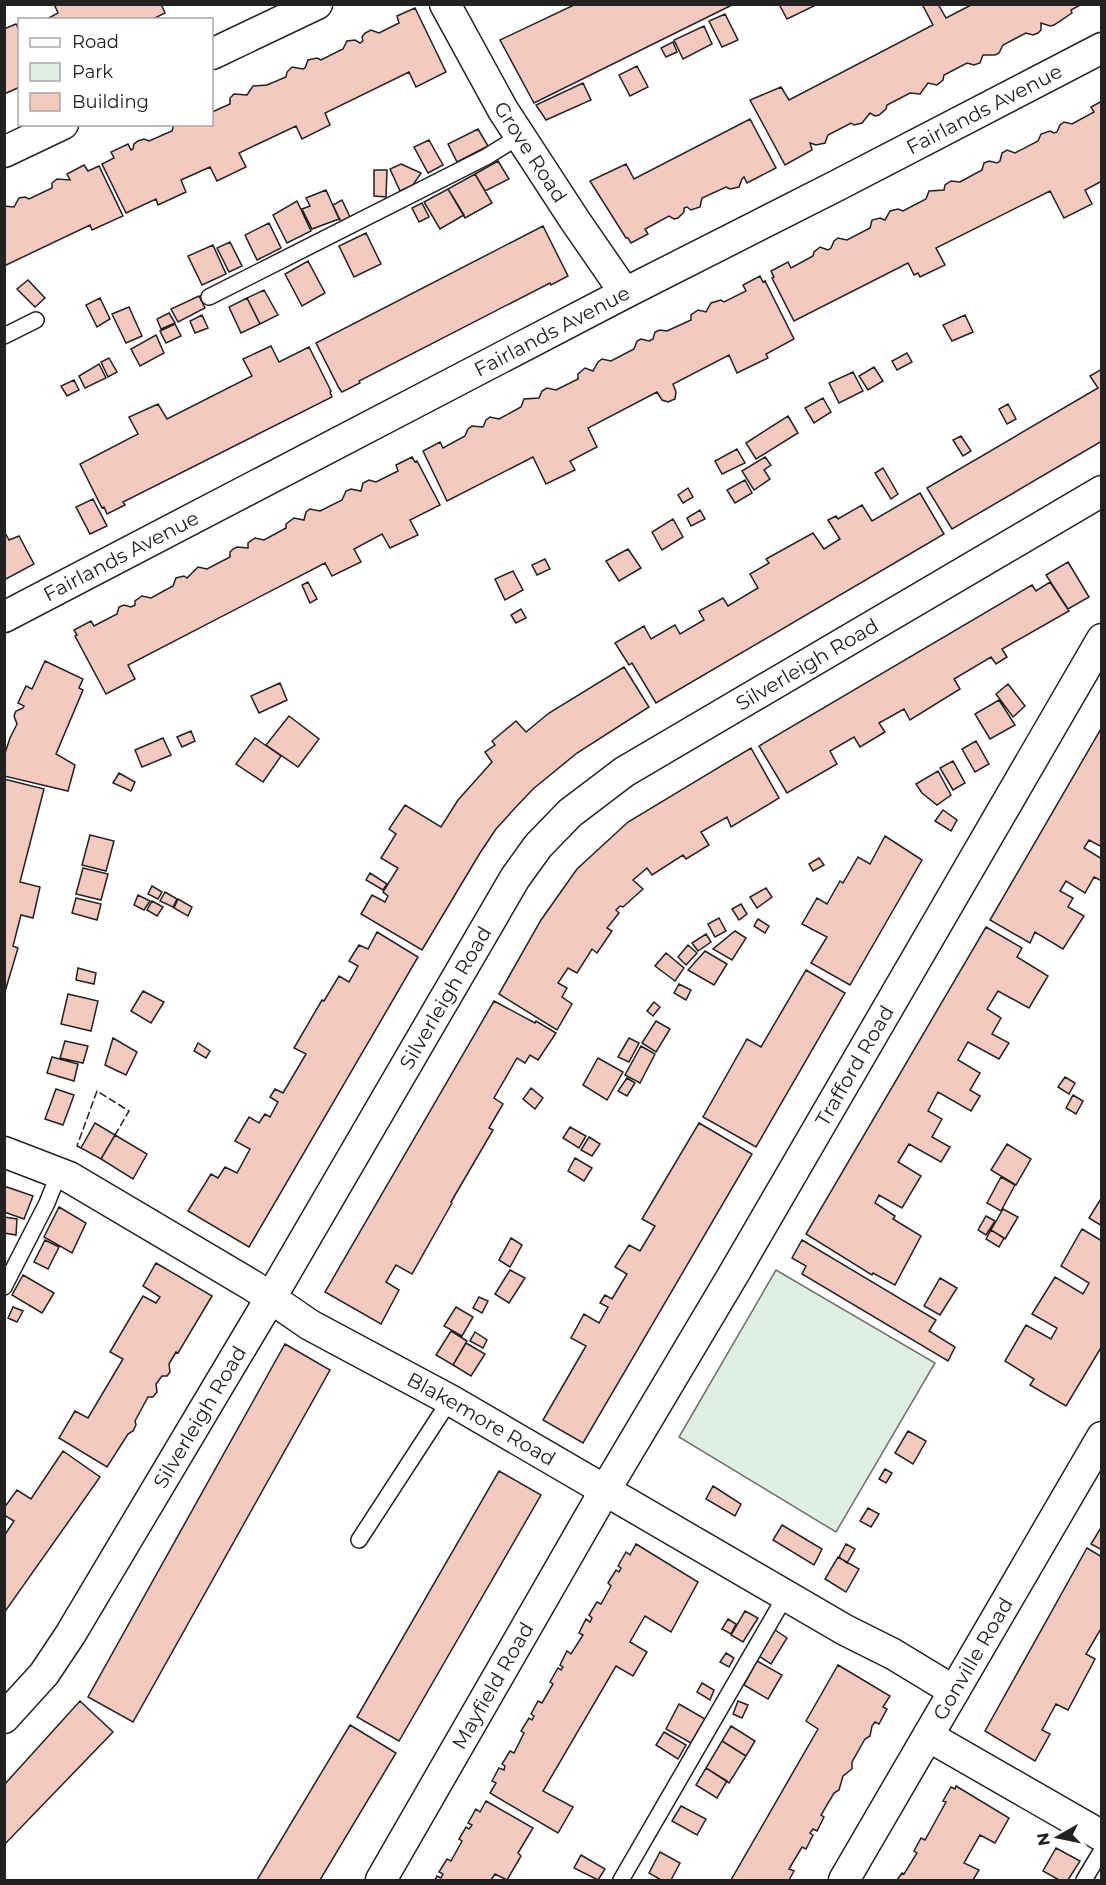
<svg xmlns="http://www.w3.org/2000/svg" width="1106" height="1885" viewBox="0 0 1106 1885" font-family="Montserrat,sans-serif">
	<style>
		.green { fill: #e0efe3; stroke: #6f6f6f; stroke-width: 1.5 }
		.building { fill: #f3c9c0; stroke: #222; stroke-width: 1.5 }
		.lines { fill: none; stroke-linecap: round; stroke-linejoin: round }
		.service-casing { stroke: #222; stroke-width: 18 }
		.minor-casing { stroke: #222; stroke-width: 33 }
		.service { stroke: #fff; stroke-width: 15 }
		.minor { stroke: #fff; stroke-width: 30 }
		.fence { stroke: #222; stroke-width: 1.5; stroke-dasharray: 8 3; stroke-linecap: butt }
		.labels { text-anchor: middle; dominant-baseline: central; stroke-width: 4.5; stroke-linejoin: round; paint-order: stroke }
		.street-label { font-size: 20px; fill: #222; stroke: #fff }
	</style>
	<rect width="100%" height="100%" fill="#fff"/>
	<!-- green -->
	<path class="green" d="M776 1270 935 1363 836 1532 679 1437Z"/>
	<!-- building -->
	<path class="building" d="M54 4H161L165 13 151 20H45L58 13Z
		M576 4H734L534 103 500 40Z
		M779 4H813L814 6 787 19Z
		M922 4H938L946 18 973 4H1082L1071 10 1072 13 1054 25 1050 26 1041 23V30L1038 33 1033 35 1026 33 1003 45 999 53 995 55H983L980 63 974 65 967 63 944 75 943 80 937 85 928 83 920 94 910 93 887 105 886 109 879 115 875 116 870 113 862 123 854 125 851 123 828 135 825 143 816 145 810 143 812 150 785 165 750 100 781 87 789 100 933 25Z
		M415 8 446 72 416 87 409 72 325 113 330 125 302 139 296 126 239 153 246 167 217 181 210 167 181 180 186 192 158 205 156 199 126 213 102 164 114 158 111 152 128 144 131 150 133 149 134 144 138 141 144 139 149 141 172 131 174 124H212V112L230 104V98L234 94 247 95 253 86 267 85 286 77 287 72 292 67 303 69 305 68 308 60 317 58 321 60 343 49 347 41 355 40 360 43 363 41 362 37 365 33 371 30 379 33 399 23 397 16Z
		M725 14 738 40 722 47 709 21Z
		M16 24 20 31V87L4 94V29Z
		M704 26 712 44 683 59 674 40Z
		M673 42 677 52 666 57 661 48Z
		M637 66 648 87 630 96 619 75Z
		M583 83 591 100 546 120 536 105Z
		M1102 101V181L1085 190 1092 204 1064 218 1050 191 936 248 945 265 920 277 918 273 914 275 908 263 794 321 772 278 774 277 771 271 788 262 791 268 813 256 814 252 820 247 828 250 831 248 834 241 838 238 847 240 870 228 872 220 880 218 885 220 890 211 898 209 903 211 926 199 929 191 944 190 945 185 951 181 960 182 982 170 984 163 989 161 997 163 1000 161 1002 153 1007 150 1015 153 1038 141 1041 134 1050 131 1054 133 1057 132 1060 125 1064 122 1072 124 1094 112 1091 107Z
		M750 119 776 168 747 183 744 177 742 179 739 187 730 189 726 187 702 198 700 207 691 210 687 207 684 208V212L678 218 674 219 669 216 645 229 648 234 631 243 628 238H626L590 181 626 164 634 179Z
		M478 129 488 146 457 162 448 144Z
		M429 140 443 165 428 173 414 147Z
		M498 161 509 179 485 191 475 174Z
		M401 164 421 173 413 185 400 191 390 169Z
		M84 165 88 171 99 166 123 216 92 230 90 225 4 266V206L14 207 19 198 25 197 29 199 52 188V183L57 179 70 180 67 174Z
		M374 170H387L386 197 374 196Z
		M475 174 492 203 465 218 448 189Z
		M448 189 464 215 440 229 424 202Z
		M326 190 339 219 312 229 302 209 310 206 306 198Z
		M342 200 350 217 341 222 333 205Z
		M297 201 311 231 287 243 273 215Z
		M422 203 429 217 419 222 412 208Z
		M269 223 281 248 257 260 245 235Z
		M543 226 568 276 551 285 550 283 359 381 360 383 342 392 339 388 316 343Z
		M366 233 381 264 354 277 339 246Z
		M230 242 242 266 229 272 217 248Z
		M213 245 226 274 202 285 188 256Z
		M308 261 325 293 302 306 285 274Z
		M760 276 763 282 765 281 794 339 766 354 768 358 737 373 729 355 673 384 676 392 675 399 668 402 662 400 657 392 588 428 597 447 570 461 575 470 546 484 533 457 447 501 423 451 440 442 443 448 465 436 468 429 472 426 483 427 486 420 490 417 499 419 521 407 524 399 539 398 542 391 547 388 556 390 578 379V374L585 368 593 371 598 362 602 359 611 361 634 349 637 341 641 339 649 341 653 339 655 332 660 330 667 331 691 320V315L698 310 706 312 711 303 721 300 724 302 746 291 743 285Z
		M28 280 45 298 35 307 17 289Z
		M264 290 278 315 260 324 247 298Z
		M199 296 205 308 178 322 171 309Z
		M100 298 110 319 97 327 86 305Z
		M247 298 260 324 241 333 229 307Z
		M129 307 142 336 126 343 112 314Z
		M169 313 175 323 161 329 157 319Z
		M202 315 208 328 195 333 190 321Z
		M965 315 973 332 952 341 943 325Z
		M175 324 181 336 166 343 160 331Z
		M156 335 164 353 140 366 131 349Z
		M271 346 279 362 309 347 331 391 330 392 332 397 123 502 125 505 107 514 104 507 102 508 80 464 138 434 129 417 158 404 167 419 252 376 243 359Z
		M907 353 912 362 897 370 892 361Z
		M109 358 117 372 108 377 101 362Z
		M99 364 106 378 85 388 79 376Z
		M874 367 883 381 868 390 859 376Z
		M1102 369V441L952 529 927 488 1098 388 1090 376Z
		M853 372 863 391 839 403 829 383Z
		M74 380 79 390 67 396 61 386Z
		M823 398 831 412 814 423 805 408Z
		M1008 404 1016 419 1007 424 999 409Z
		M788 416 798 433 756 459 746 443Z
		M961 436 971 451 963 456 953 440Z
		M737 449 745 463 722 474 715 461Z
		M412 457 415 462 417 461 440 505 410 520 418 535 390 548 382 534 354 549 361 562 332 576 325 563 128 665 135 679 106 694 75 636 77 635 74 630 91 621 94 626 117 614 119 607 124 605 131 607 135 605V601L142 596 151 598 173 586 176 578 184 576 187 578 198 567 207 569 230 557V552L233 549 237 547 248 548V543L255 538 264 540 286 528V524L294 518 304 520 306 512 310 509 320 511 342 500 346 491 351 489 361 491 363 483 369 480 376 482 398 471 396 465Z
		M765 457 771 465 764 470 770 479 754 490 742 471Z
		M883 468 898 494 891 499 875 473Z
		M745 480 752 493 735 503 727 490Z
		M688 488 693 497 683 503 678 495Z
		M920 493 944 534 656 703 632 663 629 665 615 643 644 626 651 639 675 625 680 634 704 620 699 611 723 598 728 606 758 588 750 574 769 563 766 559 813 533 824 549 840 539 828 520 836 516 838 519 862 505 872 521Z
		M93 499 107 526 90 534 76 507Z
		M700 510 705 519 691 526 687 518Z
		M673 519 683 537 662 550 652 532Z
		M4 531 9 540 19 536 34 564 4 580Z
		M628 549 641 568 619 581 606 561Z
		M545 559 550 569 537 575 532 565Z
		M1068 562 1089 597 1068 609 1046 575Z
		M513 571 523 590 505 600 495 579Z
		M308 582 317 599 310 603 302 585Z
		M1050 582 1069 611 1002 649 1007 657 996 664 991 657 954 679 960 689 910 720 904 709 879 723 885 732 860 747 854 737 830 751 837 764 787 793 759 746 1032 585 1036 591Z
		M521 609 526 618 516 623 511 615Z
		M45 661 83 679 79 688 83 690 56 754 75 765 68 791 4 776V756L10 738 17 724 14 716 16 711 23 708 24 706 18 703 26 686 32 689Z
		M624 667 649 707 577 753 533 789 515 808 496 829 480 853 422 950 361 914 372 895 385 902 388 896 383 892 398 868 381 858 396 834 389 829 405 805 441 827 458 800 492 762 485 752 495 745 492 741 516 721 526 732 549 713Z
		M280 683 287 700 259 713 251 696Z
		M1008 684 1025 706 1013 717 996 694Z
		M999 700 1015 725 990 739 975 714Z
		M289 716 319 739 298 767 266 745Z
		M1102 727V847L1089 840 1084 848 1102 859V881L1094 877 1085 893 1066 881 1060 891 1073 898 1068 907 1084 916 1063 949 1035 932 1030 943 990 920Z
		M191 731 195 741 182 747 177 737Z
		M163 738 171 755 142 767 135 750Z
		M255 738 281 756 263 782 236 764Z
		M976 741 989 764 975 772 962 749Z
		M751 748 779 798 731 827 727 817 701 832 709 845 686 859 683 855 652 875 647 868 633 880 643 889 623 907 620 906 616 910 619 913 607 928 612 931 597 953 592 949 577 973 568 968 558 983 567 988 562 997 572 1004 557 1030 499 994 541 920 577 869 628 822Z
		M953 761 965 783 953 790 940 768Z
		M938 771 951 795 937 805 922 793 916 784Z
		M119 773 135 782 131 791 113 783Z
		M4 779 44 789 20 882 40 887 33 918 21 915 13 946 18 948 4 995Z
		M943 810 957 820 951 831 935 821Z
		M90 835 114 841 106 871 82 865Z
		M885 836 922 860 850 985 811 963 827 937 802 924 817 898 827 904 840 881 843 883 858 857 870 864Z
		M819 858 824 865 813 871 809 864Z
		M83 868 108 874 101 900 76 894Z
		M370 873 387 884 383 890 366 880Z
		M152 886 162 892 158 899 148 894Z
		M766 888 772 897 757 908 750 897Z
		M165 892 177 899 173 907 160 901Z
		M138 895 150 901 144 910 134 905Z
		M76 898 101 904 97 920 72 913Z
		M178 899 192 907 188 916 174 908Z
		M152 901 163 907 157 916 147 910Z
		M741 904 747 914 739 920 732 909Z
		M719 918 726 931 715 937 708 924Z
		M758 919 769 926 765 933 754 926Z
		M986 927 1022 948 1017 957 1048 976 1029 1008 998 991 987 1009 1001 1018 992 1034 1009 1043 999 1059 968 1042 958 1060 980 1073 970 1090 980 1096 971 1111 938 1092 928 1111 942 1119 932 1137 950 1147 941 1162 909 1144 898 1162 921 1176 902 1208 879 1195 875 1203 895 1216 893 1219 921 1236 895 1285 873 1273 872 1275 806 1234Z
		M735 931 746 938 732 960 713 949Z
		M377 932 418 957 249 1247 188 1211 211 1174 218 1178 225 1167 237 1173 250 1149 235 1141 249 1117 259 1123 265 1114 270 1117 278 1102 270 1097 275 1089 283 1093 306 1054 294 1048 322 1000 324 1001 339 976 349 982 358 966 349 961 359 945 368 949Z
		M706 934 711 942 698 951 692 943Z
		M688 945 697 953 686 965 678 957Z
		M705 951 727 964 714 985 688 970Z
		M666 953 684 968 675 981 655 966Z
		M78 968 96 973 94 984 76 980Z
		M806 970 845 993 756 1147 703 1117 747 1039 761 1047Z
		M679 984 691 990 686 1000 674 993Z
		M143 991 164 1002 151 1023 131 1011Z
		M68 994 98 1001 91 1031 61 1024Z
		M494 1001 535 1023 536 1021 556 1033 538 1060 530 1055 525 1063 517 1058 494 1098 503 1104 489 1128 493 1130 451 1202 452 1203 412 1274 396 1265 386 1282 399 1290 381 1324 325 1292Z
		M654 1002 660 1007 653 1016 647 1011Z
		M656 1021 670 1029 656 1052 642 1043Z
		M113 1038 137 1052 126 1075 105 1065Z
		M629 1038 639 1043 629 1062 618 1057Z
		M65 1041 88 1046 83 1063 60 1058Z
		M198 1043 210 1051 206 1058 194 1051Z
		M641 1046 655 1054 640 1083 625 1075Z
		M52 1057 78 1064 74 1081 47 1073Z
		M598 1058 623 1072 607 1100 583 1085Z
		M1065 1077 1075 1083 1069 1094 1058 1087Z
		M627 1078 635 1083 627 1096 618 1091Z
		M531 1088 543 1098 535 1109 523 1099Z
		M56 1089 74 1095 63 1125 45 1119Z
		M1073 1095 1083 1101 1076 1114 1066 1108Z
		M95 1123 115 1135 101 1159 81 1148Z
		M699 1123 752 1154 583 1443 543 1420 586 1346 571 1338 584 1314 599 1323 608 1307 600 1303 605 1295 612 1299 627 1274 615 1267 629 1245 640 1251 655 1226 642 1219Z
		M570 1127 586 1136 579 1148 563 1138Z
		M115 1135 147 1154 133 1179 101 1159Z
		M589 1137 600 1144 592 1156 581 1150Z
		M1007 1144 1031 1159 1016 1185 991 1170Z
		M575 1158 592 1168 584 1181 568 1171Z
		M1001 1177 1015 1185 1001 1211 987 1203Z
		M4 1186 33 1196 24 1219 4 1212Z
		M1102 1197V1226L1089 1218Z
		M59 1207 86 1223 72 1253 44 1237Z
		M1003 1209 1018 1217 1005 1239 991 1230Z
		M986 1216 995 1221 986 1235 978 1230Z
		M4 1217 17 1219 16 1235 4 1233Z
		M1082 1229 1102 1241V1346L1066 1406 1030 1385 1034 1379 1005 1361 1026 1325 1051 1339 1057 1328 1032 1314 1055 1277 1083 1294 1089 1283 1061 1266Z
		M991 1230 1004 1238 999 1247 986 1239Z
		M511 1238 522 1245 510 1267 499 1260Z
		M45 1240 59 1247 48 1269 34 1262Z
		M802 1240 936 1320 929 1331 955 1347 948 1361 802 1274 806 1266 792 1258Z
		M156 1263 212 1296 178 1353 176 1352 169 1364 170 1372 167 1376H162L156 1384 157 1392 153 1397H148L135 1421 136 1425 133 1431 128 1434 107 1467 59 1438 75 1411 88 1418 123 1359 110 1352 143 1296 156 1303 160 1297 143 1286Z
		M510 1270 525 1278 509 1303 495 1294Z
		M23 1275 54 1293 42 1313 12 1295Z
		M940 1278 957 1288 940 1315 924 1306Z
		M479 1297 488 1301 482 1313 473 1308Z
		M13 1307 23 1311 17 1322 8 1318Z
		M456 1307 473 1317 462 1336 444 1326Z
		M451 1331 467 1341 453 1365 436 1355Z
		M475 1332 487 1340 483 1348 470 1341Z
		M466 1343 485 1354 471 1376 453 1365Z
		M285 1344 330 1370 133 1722 88 1697Z
		M908 1431 926 1441 913 1464 895 1453Z
		M63 1451 100 1477 4 1613V1536L14 1521 4 1515V1508L17 1490 31 1499Z
		M885 1469 892 1473 886 1483 879 1479Z
		M499 1471 541 1495 399 1741 357 1717Z
		M713 1486 741 1504 735 1516 706 1499Z
		M868 1508 879 1514 871 1527 860 1521Z
		M782 1525 822 1549 814 1565 773 1540Z
		M1102 1526V1550L1091 1544Z
		M636 1544 698 1582 671 1632 645 1616 630 1642 647 1652 633 1676 616 1666 543 1791 573 1807 558 1833 490 1793 496 1783 492 1781 499 1768 504 1770 505 1766 502 1764 510 1751 514 1753 524 1733 521 1731 529 1718 532 1720 534 1716 531 1714 538 1701 542 1703 553 1684 550 1682 558 1668 561 1670 563 1667 560 1665 567 1651 571 1654 583 1635 579 1633 586 1619 590 1622 592 1618 589 1615 597 1602 601 1604 611 1586 608 1583 616 1570 619 1572 621 1568 618 1566 626 1552 630 1555Z
		M846 1544 855 1549 847 1563 839 1557Z
		M1087 1548 1102 1557V1627L1086 1654 1095 1659 1068 1710 1056 1704 1042 1730 1050 1734 1035 1761 985 1731Z
		M838 1557 859 1569 846 1592 825 1579Z
		M745 1611 758 1618 743 1642 731 1635Z
		M728 1619 736 1624 731 1634 722 1629Z
		M775 1630 787 1638 771 1664 759 1656Z
		M726 1653 734 1658 729 1667 720 1662Z
		M757 1661 782 1675 768 1699 744 1685Z
		M838 1665 890 1696 883 1707 887 1709 879 1724 875 1722 872 1726 870 1736 865 1739 852 1762V1769L843 1776 839 1790 834 1793 821 1815 824 1817 817 1831 813 1829 810 1833 813 1835 806 1849 802 1847 789 1869 794 1871 789 1880H731L818 1729 806 1721Z
		M702 1683 714 1690 710 1700 697 1692Z
		M80 1701 113 1732 4 1845V1785Z
		M738 1701 748 1705 742 1718 733 1714Z
		M679 1704 705 1719 691 1743 666 1729Z
		M350 1725 396 1753 320 1880H257Z
		M731 1726 755 1741 746 1756 722 1741Z
		M664 1732 686 1745 678 1759 656 1745Z
		M722 1741 746 1756 729 1783 706 1768Z
		M706 1768 727 1781 717 1798 696 1785Z
		M956 1786 1009 1818 995 1843 980 1835 964 1863 979 1870 973 1880H897L902 1873 904 1874 917 1853 914 1851 921 1838 925 1840 946 1802 943 1801 951 1787 955 1789Z
		M486 1801 533 1828 518 1853 521 1856 507 1880 495 1874 491 1880H435L437 1876 441 1878 443 1874 439 1872 447 1859 451 1861 462 1841 459 1839 466 1827 469 1829 472 1825 468 1823 476 1809 480 1812Z
		M681 1806 706 1819 697 1835 672 1821Z
		M1056 1848 1080 1861 1068 1880H1059L1043 1871Z
		M660 1852 680 1863 671 1880H661L649 1873Z
		M581 1855 605 1869 598 1880 574 1868Z"/>
	<g class="lines">
		<defs>
			<path id="service" d="M209 297 486 157 520 136
				M4 336 36 320
				M4 1287 47 1203 59 1173
				M359 1540 450 1400
				M621 1880 786 1595
				M1084 1880 1102 1850"/>
			<g id="minor">
				<path id="s1" d="M445 4 503 110 574 219 625 293"/>
				<path d="M212 54 317 4"/>
				<path d="M4 152 63 124"/>
				<path id="s2" d="M4 617 625 293 838 185 1102 48"/>
				<path id="s3" d="M4 1152 69 1177 253 1286 310 1325 450 1400 845 1630 893 1654 954 1691"/>
				<path id="s4" d="M4 1718 44 1674 70 1635 270 1299 515 878 538 846 570 813 624 772 1102 491"/>
				<path d="M928 1736 1102 1836"/>
				<path id="s5" d="M381 1880 604 1492 736 1270 1102 639"/>
				<path id="s6" d="M844 1880 1102 1437"/>
			</g>
		</defs>
		<!-- service casing -->
		<use href="#service" class="service-casing"/>
		<!-- minor casing -->
		<use href="#minor" class="minor-casing"/>
		<!-- service -->
		<use href="#service" class="service"/>
		<!-- minor -->
		<use href="#minor" class="minor"/>
		<!-- fence -->
		<path class="fence" d="M81 1148 77 1146 97 1091 129 1111 115 1135"/>
	</g>
	<g class="labels">
		<!-- street labels -->
		<g class="street-label">
			<text stroke="none"><textPath href="#s2" startOffset="1104">Fairlands Avenue</textPath></text>
			<text stroke="none"><textPath href="#s1" startOffset="171">Grove Road</textPath></text>
			<text stroke="none"><textPath href="#s2" startOffset="618">Fairlands Avenue</textPath></text>
			<text stroke="none"><textPath href="#s2" startOffset="132">Fairlands Avenue</textPath></text>
			<text stroke="none"><textPath href="#s4" startOffset="1350">Silverleigh Road</textPath></text>
			<text stroke="none"><textPath href="#s4" startOffset="846">Silverleigh Road</textPath></text>
			<text stroke="none"><textPath href="#s5" startOffset="942">Trafford Road</textPath></text>
			<text stroke="none"><textPath href="#s4" startOffset="360">Silverleigh Road</textPath></text>
			<text stroke="none"><textPath href="#s3" startOffset="548">Blakemore Road</textPath></text>
			<text stroke="none"><textPath href="#s6" startOffset="256">Gonville Road</textPath></text>
			<text stroke="none"><textPath href="#s5" startOffset="224">Mayfield Road</textPath></text>
		</g>
	</g>
	<!-- border -->
	<rect width="1106" height="1885" fill="none" stroke="#222222" stroke-width="12"/>
	<!-- legend -->
	<rect x="18" y="18" width="195" height="108" fill="#ffffff" stroke="#a7a7a7" stroke-width="1.5"/>
	<rect x="30" y="38" width="30" height="9" fill="#ffffff" stroke="#a7a7a7" stroke-width="1.5"/>
	<text x="72" y="48" font-size="18" fill="#222222">Road</text>
	<rect x="30" y="63" width="30" height="18" fill="#e0efe3" stroke="#a7a7a7" stroke-width="1.5"/>
	<text x="72" y="78" font-size="18" fill="#222222">Park</text>
	<rect x="30" y="93" width="30" height="18" fill="#f3c9c0" stroke="#a7a7a7" stroke-width="1.5"/>
	<text x="72" y="108" font-size="18" fill="#222222">Building</text>
	<!-- north arrow -->
	<g transform="translate(1058 1837) rotate(261)" stroke="#ffffff" stroke-width="4.5" paint-order="stroke">
	<path d="M0-4.5L10 22L0 15L-10 22Z" fill="#222222"/>
	<text y="-9" font-size="16" font-weight="bold" text-anchor="middle" fill="#222222">N</text>
	</g>
</svg>
